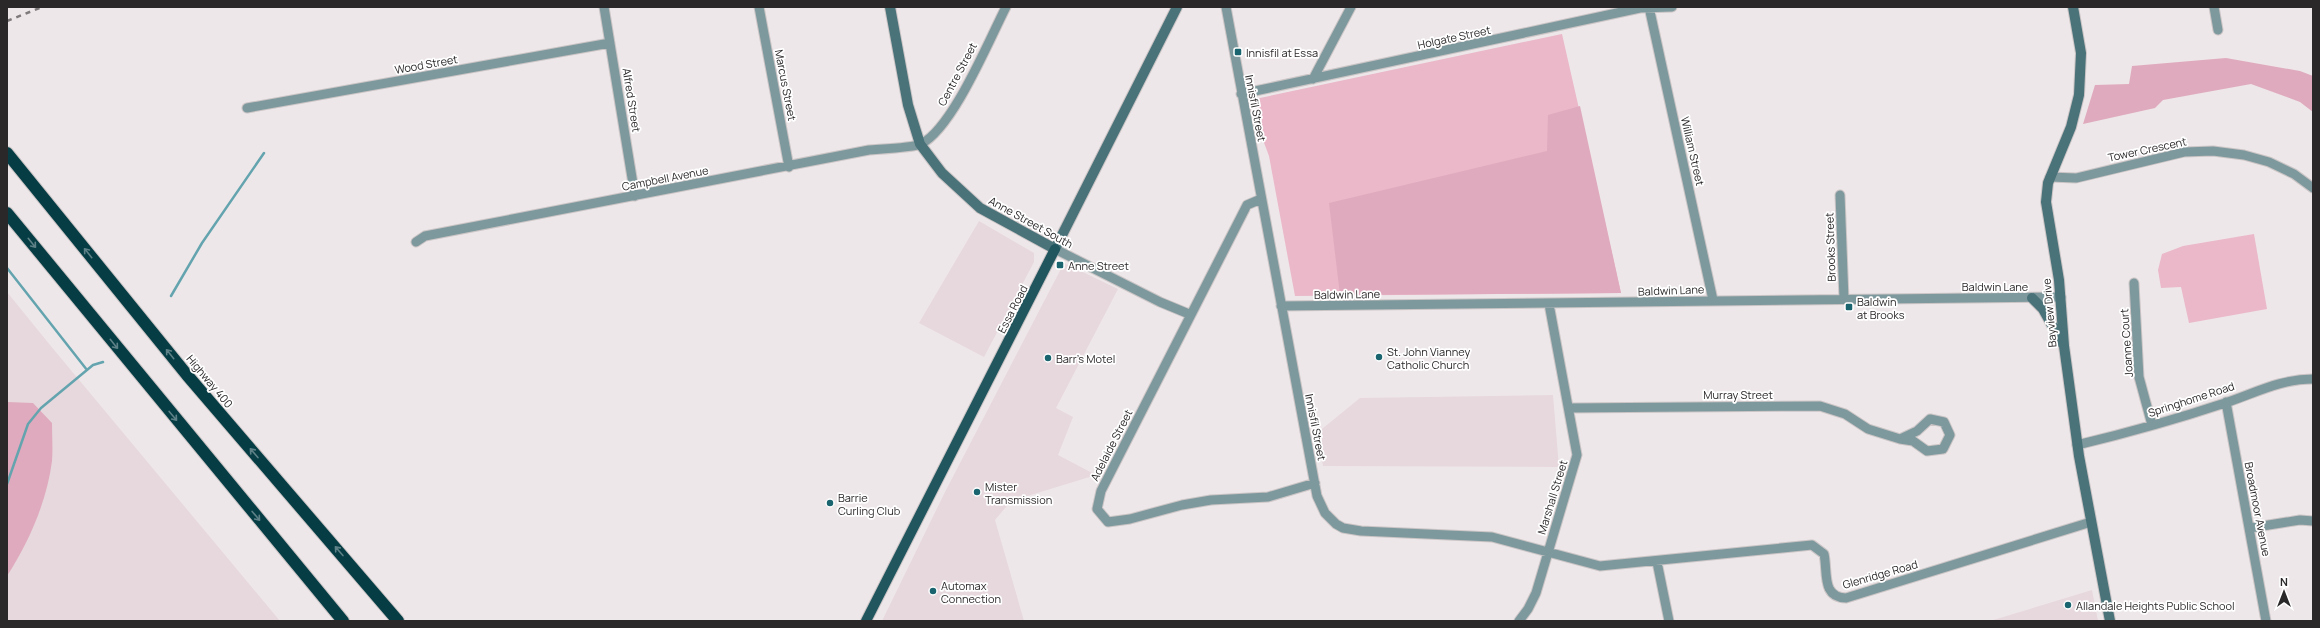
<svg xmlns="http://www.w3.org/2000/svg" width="2320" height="628" viewBox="0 0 2320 628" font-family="Manrope,sans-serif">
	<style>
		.built { fill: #e7d8dd }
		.green { fill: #eab8c9 }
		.forest { fill: #dfaabd }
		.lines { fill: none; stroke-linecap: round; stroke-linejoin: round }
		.stream { stroke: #64a4af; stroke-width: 2.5 }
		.street-casing { stroke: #cbc5c6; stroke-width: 11 }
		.secondary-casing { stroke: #cbc5c6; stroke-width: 12 }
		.primary-casing { stroke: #cbc5c6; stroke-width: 12 }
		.highway-casing { stroke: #cbc5c6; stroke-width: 14 }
		.street { stroke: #7e999d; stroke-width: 9 }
		.secondary { stroke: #4a7279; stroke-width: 10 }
		.primary { stroke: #21565f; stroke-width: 10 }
		.highway { stroke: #063d45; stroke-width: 12 }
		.rail { stroke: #7e797b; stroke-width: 2.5; stroke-dasharray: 5 5; stroke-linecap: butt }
		.oneway { stroke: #5d8186 }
		.poi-dot { fill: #19646f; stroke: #fff; stroke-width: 1.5 }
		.labels { text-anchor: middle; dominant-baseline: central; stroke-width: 3.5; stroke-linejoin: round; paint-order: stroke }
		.street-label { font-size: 11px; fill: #2b2829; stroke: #fff }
		.poi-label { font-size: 11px; fill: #2b2829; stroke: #fff; text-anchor: start }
	</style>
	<rect width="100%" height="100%" fill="#eee7e9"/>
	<!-- built -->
	<path class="built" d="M979 221 1034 253V262L984 357 919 323Z
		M1064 263 1118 289 1056 408 1073 417 1058 455 1096 475 1011 501 995 520 1024 621H882L945 492Z
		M7 292 50 345 280 621H7Z
		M1553 395 1559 467 1323 466 1317 433 1360 398Z
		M2092 590 2098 621H1990Z"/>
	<!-- green -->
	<path class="green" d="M1562 34 1621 293 1295 296 1269 156 1260 132 1255 99Z
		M2254 234 2267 309 2189 323 2181 287 2161 288 2158 270 2162 254 2183 246Z"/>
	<!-- forest -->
	<path class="forest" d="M2226 58 2300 71 2313 76V112L2300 102 2251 84 2163 100 2155 108 2083 124 2095 85 2129 84 2132 66Z
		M1580 106 1621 293 1340 295 1329 203 1547 151 1548 115Z
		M7 402 33 403 52 423C52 435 53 449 52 461 47 501 29 542 7 576Z"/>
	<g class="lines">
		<!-- stream -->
		<path class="stream" d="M7 268 87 370
			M171 296 202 243 264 153
			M7 484 28 424 41 408 93 365 103 362"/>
		<defs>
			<path id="street" d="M604 7 635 196
				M759 7 789 167
				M1226 7 1317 496 1325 513 1336 524 1343 528 1361 531 1492 537 1600 566 1812 545 1824 554C1828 572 1821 597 1846 598L2091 522
				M1649 7 1713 300
				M2214 7 2218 30
				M1313 79 1351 7
				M1241 94 1640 8 1672 7
				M247 108 610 43
				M2050 177 2076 178 2184 152 2213 151 2244 155 2269 162 2294 174 2313 188
				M1840 195 1844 299
				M1261 199 1247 205 1101 491 1097 509 1108 522 1130 519 1182 505 1211 500 1268 497 1315 483
				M416 242 425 236 869 150C880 149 912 148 921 144 953 128 989 40 1006 7
				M1055 249 1160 302 1189 314
				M2134 283 2139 377 2152 425
				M1281 306 2061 297
				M2226 402 2266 621
				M1569 408 1820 406 1845 414 1868 429 1900 439 1913 441 1927 451 1943 449 1950 435 1944 422 1930 419 1917 431 1900 439
				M2077 445C2127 433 2177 419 2225 403 2255 393 2281 379 2313 379
				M2250 528 2300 520 2313 521
				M1657 562 1669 621
				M1519 621 1528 609 1536 593 1577 455 1549 304"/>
			<path id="secondary" d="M890 7 908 105 920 144 942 173 980 208 1055 249 1177 7
				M2073 7 2081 53 2079 95 2071 127 2048 183 2046 202 2059 280 2064 346 2079 456 2110 621
				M2032 298 2043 309 2062 343"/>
			<path id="primary" d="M866 621 1055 249"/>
			<path id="highway" d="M7 153 187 375 398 621
				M7 213 343 621"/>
		</defs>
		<!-- street casing -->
		<use href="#street" class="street-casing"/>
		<!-- secondary casing -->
		<use href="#secondary" class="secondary-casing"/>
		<!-- primary casing -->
		<use href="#primary" class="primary-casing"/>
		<!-- highway casing -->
		<use href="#highway" class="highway-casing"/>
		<!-- street -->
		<use href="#street" class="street"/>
		<!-- secondary -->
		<use href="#secondary" class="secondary"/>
		<!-- primary -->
		<use href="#primary" class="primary"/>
		<!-- highway -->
		<use href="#highway" class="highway"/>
		<!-- rail -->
		<path class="rail" d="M7 21 42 7"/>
	</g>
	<!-- one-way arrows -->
	<defs><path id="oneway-shaft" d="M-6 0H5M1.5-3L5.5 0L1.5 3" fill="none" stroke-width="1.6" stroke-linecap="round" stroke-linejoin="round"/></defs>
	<g class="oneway">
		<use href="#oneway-shaft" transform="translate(32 243) rotate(51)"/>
		<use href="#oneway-shaft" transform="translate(88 253) rotate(-129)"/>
		<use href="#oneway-shaft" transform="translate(114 344) rotate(51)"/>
		<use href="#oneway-shaft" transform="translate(170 354) rotate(-129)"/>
		<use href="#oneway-shaft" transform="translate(173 416) rotate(50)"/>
		<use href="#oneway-shaft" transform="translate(254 453) rotate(-131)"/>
		<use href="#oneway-shaft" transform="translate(256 516) rotate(50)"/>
		<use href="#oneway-shaft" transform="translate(339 551) rotate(-131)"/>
	</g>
	<!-- markers -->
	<g class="poi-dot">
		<rect x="1234" y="48" width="8" height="8" rx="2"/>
		<rect x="1056" y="261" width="8" height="8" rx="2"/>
		<rect x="1845" y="303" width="8" height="8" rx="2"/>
		<circle cx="1379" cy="357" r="4"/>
		<circle cx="1048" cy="358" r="4"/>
		<circle cx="977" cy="492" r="4"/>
		<circle cx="830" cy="503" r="4"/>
		<circle cx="933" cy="591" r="4"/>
		<circle cx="2068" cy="605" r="4"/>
	</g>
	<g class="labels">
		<!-- street labels -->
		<g class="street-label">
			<text transform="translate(1454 37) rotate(-12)">Holgate Street</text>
			<text transform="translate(426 64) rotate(-10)">Wood Street</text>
			<text transform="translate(957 74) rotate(-62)">Centre Street</text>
			<text transform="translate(786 85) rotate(79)">Marcus Street</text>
			<text transform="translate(632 100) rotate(81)">Alfred Street</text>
			<text transform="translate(1256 108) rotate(79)">Innisfil Street</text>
			<text transform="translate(2147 149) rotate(-12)">Tower Crescent</text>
			<text transform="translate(1693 151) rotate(77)">William Street</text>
			<text transform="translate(665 178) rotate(-11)">Campbell Avenue</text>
			<text transform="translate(1031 222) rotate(29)">Anne Street South</text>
			<text transform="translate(1830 247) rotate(-92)">Brooks Street</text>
			<text x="1995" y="286">Baldwin Lane</text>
			<text transform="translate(1671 290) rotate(-2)">Baldwin Lane</text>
			<text transform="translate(1347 294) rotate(-1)">Baldwin Lane</text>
			<text transform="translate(1012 309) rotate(-63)">Essa Road</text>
			<text transform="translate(2049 313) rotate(-95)">Bayview Drive</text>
			<text transform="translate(2126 343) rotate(-94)">Joanne Court</text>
			<text transform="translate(210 381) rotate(50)">Highway 400</text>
			<text x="1738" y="394">Murray Street</text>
			<text transform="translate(2191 399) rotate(-18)">Springhome Road</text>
			<text transform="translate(1316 427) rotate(79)">Innisfil Street</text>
			<text transform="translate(1111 445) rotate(-63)">Adelaide Street</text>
			<text transform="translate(1552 497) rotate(-73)">Marshall Street</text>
			<text transform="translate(2258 509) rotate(79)">Broadmoor Avenue</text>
			<text transform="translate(1880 574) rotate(-16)">Glenridge Road</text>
		</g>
		<!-- poi labels -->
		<g class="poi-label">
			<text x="1246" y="52">Innisfil at Essa</text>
			<text x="1068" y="265">Anne Street</text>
			<text x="1857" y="301">Baldwin<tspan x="1857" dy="13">at Brooks</tspan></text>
			<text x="1387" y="351">St. John Vianney<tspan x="1387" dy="13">Catholic Church</tspan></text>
			<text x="1056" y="358">Barr's Motel</text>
			<text x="985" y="486">Mister<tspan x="985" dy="13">Transmission</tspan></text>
			<text x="838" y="497">Barrie<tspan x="838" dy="13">Curling Club</tspan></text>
			<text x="941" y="585">Automax<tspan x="941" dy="13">Connection</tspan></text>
			<text x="2076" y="605">Allandale Heights Public School</text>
		</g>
	</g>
	<!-- border -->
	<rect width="2320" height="628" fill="none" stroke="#2b2829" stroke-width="16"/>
	<!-- north arrow -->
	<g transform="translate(2284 592)" stroke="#ffffff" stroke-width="3" paint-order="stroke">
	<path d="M0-3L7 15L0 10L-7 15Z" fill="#2b2829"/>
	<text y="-6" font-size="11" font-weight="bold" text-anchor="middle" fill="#2b2829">N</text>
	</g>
</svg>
